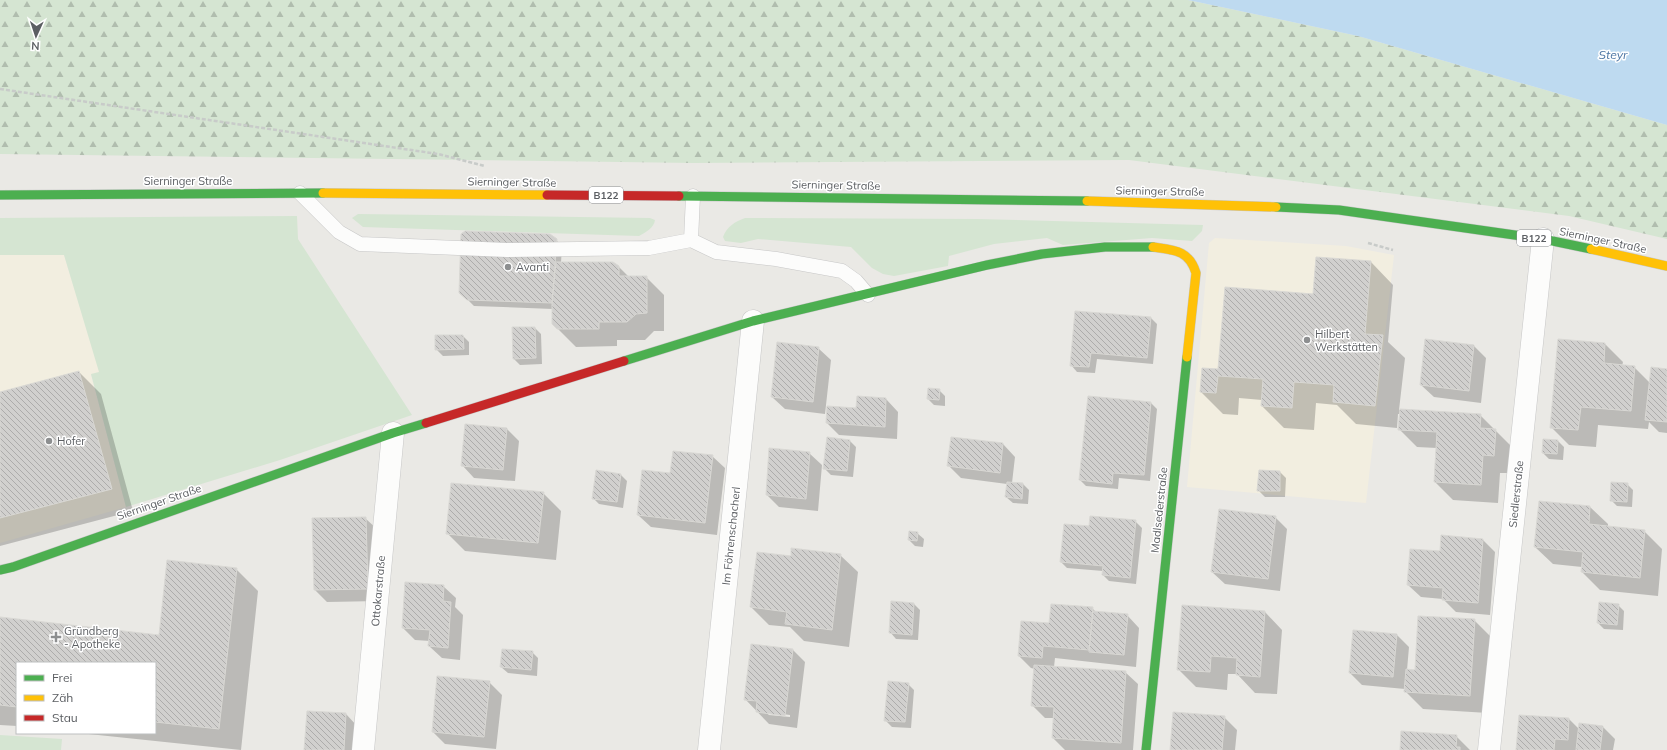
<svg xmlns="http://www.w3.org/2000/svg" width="1667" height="750" viewBox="0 0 1667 750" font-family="Mulish,sans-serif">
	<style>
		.commercial { fill: #f2eee0 }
		.green { fill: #d5e5d2 }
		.forest { fill: url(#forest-firs) }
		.water { fill: #bedaf0 }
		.shadow { fill: #0003; fill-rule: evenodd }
		.building { fill: url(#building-back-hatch); stroke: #d9d8d4 }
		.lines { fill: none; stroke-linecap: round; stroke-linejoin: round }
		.lane-casing { stroke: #c7c7c7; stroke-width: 15 }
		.street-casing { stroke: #c7c7c7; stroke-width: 23 }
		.fast-casing { stroke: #c7c7c7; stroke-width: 10 }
		.slow-casing { stroke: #c7c7c7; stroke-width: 10 }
		.jam-casing { stroke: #c7c7c7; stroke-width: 10 }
		.path { stroke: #c8cbc9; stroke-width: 2.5; stroke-dasharray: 4 2; stroke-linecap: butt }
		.lane { stroke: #fcfcfb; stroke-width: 14 }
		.street { stroke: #fcfcfb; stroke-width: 22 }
		.fast { stroke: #4caf50; stroke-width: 9 }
		.slow { stroke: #ffc107; stroke-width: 9 }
		.jam { stroke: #c62828; stroke-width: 9 }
		.poi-dot { fill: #8d8f90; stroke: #fff; stroke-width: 1.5 }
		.labels { text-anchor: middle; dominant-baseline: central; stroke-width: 3; stroke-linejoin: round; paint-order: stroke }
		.shield { fill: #fff; stroke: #8c8e91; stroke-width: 1 }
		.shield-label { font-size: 10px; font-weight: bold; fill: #5b5e62 }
		.street-label { font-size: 11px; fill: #5b5e62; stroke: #fff }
		.poi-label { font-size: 11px; fill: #5b5e62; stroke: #fff; text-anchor: start }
		.water-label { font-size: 12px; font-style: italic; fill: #4c75a3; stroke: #fff }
	</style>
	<defs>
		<pattern id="forest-firs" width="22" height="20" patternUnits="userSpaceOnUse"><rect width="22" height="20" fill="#d5e5d2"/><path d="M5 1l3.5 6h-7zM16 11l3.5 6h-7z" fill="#b0bdae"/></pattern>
		<pattern id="building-back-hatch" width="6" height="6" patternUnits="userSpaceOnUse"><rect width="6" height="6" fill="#d1d0ce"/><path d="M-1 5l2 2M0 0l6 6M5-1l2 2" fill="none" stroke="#adacab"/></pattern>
	</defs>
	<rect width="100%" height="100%" fill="#eae9e5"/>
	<!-- commercial -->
	<path class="commercial" d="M1215 238 1346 246 1394 255 1366 503 1187 487 1209 243Z
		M0 255H64L100 372 91 375 126 507 0 543Z"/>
	<!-- green -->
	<path class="green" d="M358 214 650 218 655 220C654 228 646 232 639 236L363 227 352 218Z
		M297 216 298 239 412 415 280 460 126 507 91 374 99 372 64 255H0V218Z
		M745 218 977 219 1203 225 1202 231 1192 241 1152 238 1063 245 1047 238 994 244 949 256 948 266 894 276 883 274 872 268 851 247 758 239 741 243 725 241 723 237C727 226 735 222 745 218Z
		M0 735 62 739 61 750H0Z"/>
	<!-- forest -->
	<path class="forest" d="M0 0H1188L1358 36 1667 125V239L1569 216 1129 160 694 163 0 154Z"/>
	<!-- water -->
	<path class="water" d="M1188 0H1667V125L1358 36Z"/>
	<!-- shadow -->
	<path class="shadow" d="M556 240 562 246 561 263 619 267 629 277H646L664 295V331H654L645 340H617V346L576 347 558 329 553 309 474 306 460 292Z
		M1371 262 1393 285 1388 342 1405 358 1399 410 1480 415 1513 448 1512 473H1500L1498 503 1453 500 1435 482 1437 448 1417 447 1399 429 1400 414H1398L1397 428 1356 424 1337 405 1316 403 1314 430 1284 428 1262 406V400L1239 398 1238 415 1223 414 1201 392 1219 370 1314 295Z
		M1076 312 1151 318 1157 324 1153 364 1097 359 1095 373 1077 372 1071 365Z
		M535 328 541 334 542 364 520 365 514 359Z
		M436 336H463L469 342V355L443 356 436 349Z
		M1559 340 1605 344 1623 362 1622 366 1634 367 1650 383 1667 370V433L1659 432 1649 422 1648 429 1598 425 1596 447 1569 445 1551 427Z
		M1474 346 1486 358 1481 403 1434 397 1421 385Z
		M818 348 831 360 825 414 785 409 772 397Z
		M79 372 101 394 133 511 0 546V394Z
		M939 390 945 396V406L934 405 928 399Z
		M858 397 886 399 898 412 897 439 839 435 827 423 857 409Z
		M1151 403 1157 409 1150 481 1119 478 1118 489 1086 486 1080 480Z
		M507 429 519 441 515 481 474 478 462 465Z
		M850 441 856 447 853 477 831 475 825 469Z
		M1558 441 1564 447 1563 460 1549 459 1543 453Z
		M1003 444 1015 457 1012 483 1023 484 1029 490 1028 504 1013 503 1006 497 1007 484 961 478 949 466Z
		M770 450 809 453 822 465 818 511 779 507 767 495Z
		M712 456 725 468 717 535 651 527 638 515 671 474Z
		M1280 472 1286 478 1285 497H1265L1258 490Z
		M621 475 627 481 623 508 599 504 593 498Z
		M1627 484 1633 490 1632 507 1617 506 1611 500Z
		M543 493 561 511 556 560 465 551 447 533Z
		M1540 502 1590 507 1608 524V527L1644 531 1662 549 1658 596 1600 590 1582 572V567L1553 564 1535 547Z
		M1275 517 1287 529 1280 591 1225 584 1212 572Z
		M365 518 378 530 380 601 327 602 315 590 313 519Z
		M1135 521 1142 528 1136 584 1109 581 1103 575V571L1067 568 1061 562 1089 527Z
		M917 533 924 539 923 547 915 546 909 540Z
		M1483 540 1495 552 1490 615 1456 612 1443 599 1421 597 1408 585 1441 552Z
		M840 555 858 572 849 647 804 641 790 627 769 625 751 607 792 557Z
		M236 569 258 591 241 750 79 733H155V663H17V726L0 725V618L159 636Z
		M443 586 456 598 455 607 463 615 460 660 442 658 429 646 430 641 415 640 403 628Z
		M914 604 920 610 918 640 896 639 890 632Z
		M1618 605 1624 611 1623 630 1604 629 1598 623Z
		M1092 608 1096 612 1127 615 1139 628 1136 667 1055 658 1054 667 1125 672 1138 684 1133 750H1065L1053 738 1054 718H1045L1032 705 1035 669 1031 668 1019 656 1050 625Z
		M1265 612 1282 630 1277 694 1255 693 1237 674H1228L1227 690 1196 687 1178 669Z
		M1474 620 1492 638 1488 713 1423 709 1405 691V689L1362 685 1350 673 1397 635 1409 647 1407 670 1416 671Z
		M793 650 805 662 797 728 769 724 745 699ZM766 712 790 715V717L769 715Z
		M532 652 538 658 537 676 508 673 501 667Z
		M489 682 502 695 496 749 445 744 433 732Z
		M908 684 914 690 911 728 892 727 885 720Z
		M346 714 358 727 357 750H305Z
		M1520 716 1569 719 1579 729 1602 726 1615 739 1613 750H1517Z
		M1224 717 1237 730 1235 750H1171Z
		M1456 736 1470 750H1401Z"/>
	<!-- building -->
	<path class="building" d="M465 231 550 234 557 239 552 303 467 300 459 293 461 234Z
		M1316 257 1371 261 1365 334 1383 335 1375 406 1333 402 1334 385 1294 382 1292 408 1261 406 1263 379 1218 376 1216 393 1200 392 1202 368 1218 369 1225 287 1313 294Z
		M556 262H613L619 266V276H647V313L636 314 627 322H599V329H557L552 324V303Z
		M1075 311 1151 317 1147 358 1091 353 1089 367 1070 366Z
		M512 327H535L536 358 513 359Z
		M435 335H463L464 349 435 350Z
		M1425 339 1474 345 1469 391 1420 385Z
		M1558 339 1605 343 1604 363 1635 366 1631 411 1581 407 1578 430 1550 428Z
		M777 342 819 347 813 402 771 397Z
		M1651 367 1667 369V422L1645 420Z
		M79 371 112 489 0 518V392Z
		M928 388 940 389 939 400 927 399Z
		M857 396 886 398 885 427 826 423 827 406 856 408Z
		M1088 396 1151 402 1144 475 1113 473 1112 484 1079 480Z
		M1400 409 1481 414 1480 428 1496 429 1494 456 1483 455 1481 485 1434 482 1437 432 1398 430Z
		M465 424 507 428 503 470 461 466Z
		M827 437 850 440 847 471 823 469Z
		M951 437 1003 443 1000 473 947 466Z
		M1543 439 1558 440 1557 454 1542 453Z
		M769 448 810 452 806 499 766 495Z
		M673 451 713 455 705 523 637 515 642 470 670 473Z
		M596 470 621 474 617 502 592 499Z
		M1259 470 1280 471V491H1257Z
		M1007 482 1023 483 1022 499 1005 497Z
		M1611 482 1628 483 1627 502 1610 501Z
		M451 483 544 492 538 543 446 534Z
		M1539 501 1590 506 1589 524 1645 530 1640 578 1581 572 1583 552 1534 547Z
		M1219 509 1276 516 1268 579 1211 572Z
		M1090 516 1136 520 1130 578 1102 575 1103 566 1060 562 1064 524 1089 526Z
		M366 517 368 589 314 590 312 518Z
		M909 531 918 532 917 541 908 540Z
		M1441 535 1483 539 1478 603 1442 600 1443 588 1407 585 1410 549 1440 551Z
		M791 548 841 554 832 630 785 624 787 612 750 607 757 552 791 556Z
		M167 560 237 568 219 729 155 722V663H17V707L0 705V617L159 635Z
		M405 582 444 585 443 601 451 602 448 648 428 646 430 630 402 628Z
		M891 601 914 603 912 635 889 633Z
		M1599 602 1619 604 1617 625 1597 623Z
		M1051 604 1093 607 1089 650 1043 646 1042 658 1018 656 1021 621 1049 623Z
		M1182 605 1265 611 1260 677 1236 675 1237 658 1211 656 1210 672 1177 670Z
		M1093 611 1128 614 1124 655 1089 652Z
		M1418 616 1475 619 1470 696 1404 692 1406 669 1415 670Z
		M1353 630 1397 634 1393 677 1349 673Z
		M751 644 793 649 785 716 756 712 757 701 744 700Z
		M502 649 533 651 531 670 500 667Z
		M1034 665 1126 671 1121 743 1052 738 1054 707 1031 706Z
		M437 676 490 681 484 737 432 732Z
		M888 681 909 683 905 722 884 721Z
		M307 711 346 713 344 750H304Z
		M1173 712 1225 716 1222 750H1170Z
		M1519 715 1569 718 1568 740 1555 739 1554 750H1516Z
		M1579 723 1603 726 1600 750H1576Z
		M1401 731 1457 735 1456 747H1460V750H1400Z"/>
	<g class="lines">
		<defs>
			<path id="lane" d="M300 193 339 232 360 244 507 250 649 248 691 240
				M693 196 691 240 716 252 776 259 842 271 856 281 868 295"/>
			<path id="street" d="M363 750 393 433
				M709 750 753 321
				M1489 750 1543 239"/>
			<path id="fast" d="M0 195 323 193
				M679 196 1087 201
				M1276 207 1339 210 1543 239 1591 249
				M624 361 753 321 987 265 1042 254 1105 247H1153
				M0 570 13 567 393 433 426 423
				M1146 750 1187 357"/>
			<path id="slow" d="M323 193 547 195
				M1087 201 1276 207
				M1153 247C1174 250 1189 250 1196 273L1187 357
				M1591 249 1667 266"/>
			<path id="jam" d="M547 195 679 196
				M426 423 624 361"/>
		</defs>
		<!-- lane casing -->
		<use href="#lane" class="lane-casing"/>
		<!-- street casing -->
		<use href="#street" class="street-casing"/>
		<!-- fast casing -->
		<use href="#fast" class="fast-casing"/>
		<!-- slow casing -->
		<use href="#slow" class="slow-casing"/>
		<!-- jam casing -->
		<use href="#jam" class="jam-casing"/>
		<!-- path -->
		<path class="path" d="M0 89 438 154 485 166
			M1368 243 1393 250"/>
		<!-- lane -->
		<use href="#lane" class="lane"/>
		<!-- street -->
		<use href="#street" class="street"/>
		<!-- fast -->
		<use href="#fast" class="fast"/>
		<!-- slow -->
		<use href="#slow" class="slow"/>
		<!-- jam -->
		<use href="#jam" class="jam"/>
	</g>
	<!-- markers -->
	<g class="poi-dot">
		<circle cx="508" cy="267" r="4"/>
		<circle cx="1307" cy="340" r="4"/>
		<circle cx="49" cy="441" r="4"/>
		<path d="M54 631h4v4h4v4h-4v4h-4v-4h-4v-4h4z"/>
	</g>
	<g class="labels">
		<!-- shield labels -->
		<g class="shield">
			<rect x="589" y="187" width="34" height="16" rx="3"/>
			<rect x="1517" y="230" width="34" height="16" rx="3"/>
		</g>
		<g class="shield-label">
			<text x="606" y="195">B122</text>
			<text x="1534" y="238">B122</text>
		</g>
		<!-- street labels -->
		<g class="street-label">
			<text x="188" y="181">Sierninger Straße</text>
			<text transform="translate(512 182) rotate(1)">Sierninger Straße</text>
			<text transform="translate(836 185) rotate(1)">Sierninger Straße</text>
			<text transform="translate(1160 191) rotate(1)">Sierninger Straße</text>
			<text transform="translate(1603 240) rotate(12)">Sierninger Straße</text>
			<text transform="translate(1516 494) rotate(-84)">Siedlerstraße</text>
			<text transform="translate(159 502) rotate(-19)">Sierninger Straße</text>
			<text transform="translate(1159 510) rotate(-84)">Madlsederstraße</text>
			<text transform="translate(731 536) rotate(-84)">Im Föhrenschacherl</text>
			<text transform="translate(378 591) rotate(-85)">Ottokarstraße</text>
		</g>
		<!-- poi labels -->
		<g class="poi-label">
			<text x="516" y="267">Avanti</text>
			<text x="1315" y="334">Hilbert<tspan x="1315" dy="13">Werkstätten</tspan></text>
			<text x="57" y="441">Hofer</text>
			<text x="64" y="631">Gründberg<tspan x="64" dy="13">- Apotheke</tspan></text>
		</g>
		<!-- water labels -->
		<g class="water-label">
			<text x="1613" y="54">Steyr</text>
		</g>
	</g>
	<!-- legend -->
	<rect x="16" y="662" width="140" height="72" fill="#ffffff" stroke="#bdbfc0"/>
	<rect x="24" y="675" width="20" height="6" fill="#4caf50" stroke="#bdbfc0"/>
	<text x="52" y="682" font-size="12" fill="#5b5e62">Frei</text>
	<rect x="24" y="695" width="20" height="6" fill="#ffc107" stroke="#bdbfc0"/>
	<text x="52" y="702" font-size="12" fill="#5b5e62">Zäh</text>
	<rect x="24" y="715" width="20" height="6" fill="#c62828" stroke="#bdbfc0"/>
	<text x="52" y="722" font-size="12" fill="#5b5e62">Stau</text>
	<!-- north arrow -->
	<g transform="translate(36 36) rotate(183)" stroke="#ffffff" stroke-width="3" paint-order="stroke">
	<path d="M0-3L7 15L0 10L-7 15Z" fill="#5b5e62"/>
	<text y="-6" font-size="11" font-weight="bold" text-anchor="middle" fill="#5b5e62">N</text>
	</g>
</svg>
